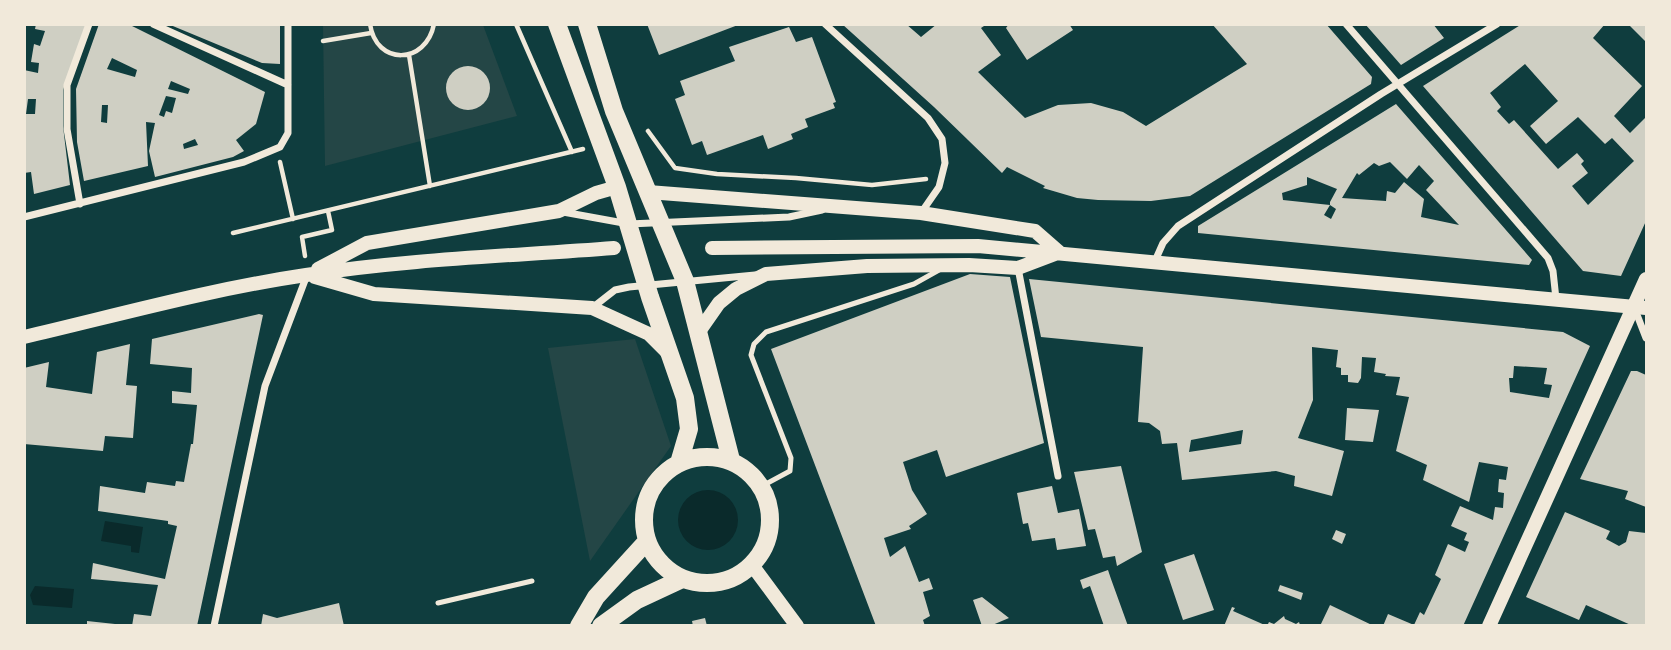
<svg xmlns="http://www.w3.org/2000/svg" width="1671" height="650" viewBox="0 0 1671 650" font-family="'Asap Condensed',sans-serif">
	<style>
		.green { fill: #244646 }
		.water { fill: #0a2a2b }
		.building { fill: #cfcfc3; fill-rule: evenodd }
		.lines { fill: none; stroke-linecap: round; stroke-linejoin: round }
		.path { stroke: #f1e9da; stroke-width: 4.5 }
		.service { stroke: #f1e9da; stroke-width: 5 }
		.minor { stroke: #f1e9da; stroke-width: 7 }
		.secondary { stroke: #f1e9da; stroke-width: 14 }
		.primary { stroke: #f1e9da; stroke-width: 18 }
	</style>
	<rect width="100%" height="100%" fill="#0f3d3e"/>
	<!-- green -->
	<path class="green" d="M323 25H483L517 116 325 166Z
		M635 339 671 446 590 561 548 348Z"/>
	<!-- water -->
	<path class="water" d="M678 520a30 30 0 1 1 60 0a30 30 0 1 1-60 0Z
		M105 521 143 527 139 553 131 552V546L101 541Z
		M35 586 74 589 72 608 33 605 30 595Z"/>
	<!-- building -->
	<path class="building" d="M36 24H86L63 90V126L70 185 34 194 31 172 24 173V114H35L36 99H28L26 114H24V70L38 73 39 63 31 62 34 44 40 46 45 31 35 29Z
		M99 24H128L265 92 256 124 236 140 244 151 233 157 155 177 149 151 155 123 146 122 148 166 84 181 77 142 76 89ZM112 58 137 70 135 77 107 69ZM171 81 190 89 188 94 168 89ZM166 96 176 98 172 113 166 111 164 117 159 115ZM102 105H108L107 123 101 122ZM195 139 198 145 184 149 183 144Z
		M168 24H280V64L262 63Z
		M647 24H738V25L659 55Z
		M842 24H906L921 37 937 24H987L981 28 1001 55 978 72 1025 118 1058 105 1091 103 1123 112 1146 126 1247 64 1212 24H1326L1372 77 1371 84 1190 196 1151 201 1098 200 1077 198 1043 188 1045 186 1007 167 1002 173 934 107Z
		M1009 24H1069L1073 30 1027 60 1006 28Z
		M1365 24H1433L1444 38 1401 65Z
		M1522 24H1605L1593 38 1642 86 1614 116 1630 133 1646 117V221L1621 276 1583 271 1423 86ZM1525 64 1558 101 1530 126 1546 144 1578 117 1605 144 1612 138 1634 161 1588 205 1572 186 1588 173 1581 164 1584 161 1577 153 1558 169 1514 120 1509 124 1497 111 1501 107 1490 93Z
		M1628 24H1646V42Z
		M789 27 796 42 812 37 836 102 833 103 835 108 805 119 808 127 791 134 793 139 768 149 763 135 707 155 702 141 692 145 675 99 685 95 680 81 735 61 729 47Z
		M446 88a22 22 0 1 1 44 0a22 22 0 1 1-44 0Z
		M1396 104 1532 260 1529 265 1198 233V226ZM1390 162 1407 179 1419 165 1434 181 1426 190 1459 225 1421 217 1424 199 1404 182 1395 193 1387 191 1386 201 1342 198 1357 173 1359 175 1374 163 1379 166ZM1307 177 1337 189 1330 202V205L1336 209 1331 219 1324 215 1330 205 1283 200 1282 193 1307 185Z
		M970 274 1010 277 1044 443 946 477 937 450 903 462 912 490 927 514 909 526 911 529 884 538 890 557 905 546 919 582 929 578 933 589 923 592 930 616 923 620 925 626H876L771 349Z
		M1029 279 1563 332 1590 346 1463 626H1383L1388 614 1414 625 1420 612 1424 615 1441 579 1435 575 1448 544 1465 552 1469 542 1464 540 1467 533 1451 526 1460 506 1493 520 1495 507 1503 508 1504 493 1498 492 1499 479 1506 480 1508 467 1479 462 1469 502 1423 480 1427 465 1396 451 1409 397 1396 395 1400 377 1385 376 1386 374 1374 372 1376 358 1362 357 1361 378 1358 383 1348 382V375H1341V368L1336 367 1338 350 1312 347 1313 400 1298 438 1344 451 1332 496 1294 486 1295 476 1276 471 1182 480 1177 443 1162 444 1160 431 1149 423 1138 422 1143 347 1041 337ZM1514 366 1547 368 1544 384 1552 385 1549 398 1510 392 1509 378H1513ZM1243 430 1241 444 1189 452 1191 440Z
		M259 314 263 315 197 626H132L134 614 151 616 158 585 91 579 93 563 165 579 177 526 168 524V521L98 511 100 486 145 493 147 482 175 486 176 481 184 482 191 444H193L197 405 172 403V391L191 393 192 368 150 364 152 339Z
		M130 344 126 385 137 386 133 438 105 436 103 451 24 444V368L49 362 46 387 92 394 97 352Z
		M1631 371H1637L1646 375V507L1625 499 1628 491 1580 479Z
		M1347 408 1379 410 1373 442 1345 440Z
		M1121 466 1142 552 1117 566 1115 556 1103 558 1095 529 1088 530 1074 472Z
		M1052 486 1058 513 1079 509 1086 546 1057 550 1055 538 1032 541 1028 523 1023 524 1017 493Z
		M1565 512 1610 531 1606 539 1619 546 1626 542 1629 531 1646 533V626H1633L1586 605 1579 620 1526 597Z
		M1336 530 1346 534 1342 544 1332 539Z
		M1194 554 1214 610 1183 620 1164 564Z
		M1108 570 1111 579 1128 626H1104L1090 586 1083 589 1080 580Z
		M1280 585 1303 593 1301 600 1278 591Z
		M982 597 1009 618 990 626H982L973 600Z
		M339 603 344 626H261L263 614 277 618Z
		M1330 605 1374 626H1320Z
		M1232 607 1235 608 1233 611 1267 626H1224Z
		M1284 616 1285 619 1296 624 1299 622 1300 625 1267 626 1269 622 1274 624Z
		M705 618 707 626H693L692 621Z
		M87 621 115 624 114 626H87Z"/>
	<g class="lines">
		<!-- path -->
		<path class="path" d="M370 24C376 66 426 65 434 24
			M516 24 572 152
			M323 41 371 33
			M409 55 430 186
			M648 131 675 168 717 174 796 178 872 185 926 179
			M280 162 293 219
			M233 233 583 149
			M305 256 302 237 332 230 328 211"/>
		<!-- service -->
		<path class="service" d="M762 486 790 471 791 458 751 355 754 344 766 332 914 284 939 270
			M438 603 532 581"/>
		<!-- minor -->
		<path class="minor" d="M153 24 288 85
			M825 24 928 118 942 139 945 163 939 187 921 213
			M1346 24 1548 258 1553 271 1556 299
			M80 204 67 129V85L89 24
			M563 212 629 224 789 217 822 210
			M24 217 244 162 280 147 288 133V24
			M1155 261 1163 243 1178 226 1381 94 1497 24
			M1018 268 1058 476
			M1634 307 1646 338
			M592 308 615 290 629 287 755 275
			M214 626 265 386 307 275"/>
		<!-- secondary -->
		<path class="secondary" d="M648 192 921 213 1035 231 1059 252
			M712 248 978 246 1646 308
			M318 269 367 243 559 211 596 193 617 187
			M315 277 374 294 592 308 649 334 667 352
			M698 333 719 303 736 289 766 274 867 266 969 265 1018 268 1055 254
			M24 337C118 315 211 289 306 275 408 259 512 256 614 248
			M752 565 797 626
			M1489 626 1646 279"/>
		<!-- primary -->
		<path class="primary" d="M557 24 617 187 650 297 685 398 689 429 679 463
			M587 24 614 111 685 281 731 460
			M644 520a63 63 0 1 1 126 0a63 63 0 1 1-126 0Z
			M579 626 596 597 647 541
			M601 626 637 600 682 579"/>
	</g>
	<!-- border -->
	<rect width="1671" height="650" fill="none" stroke="#f1e9da" stroke-width="52"/>
</svg>
